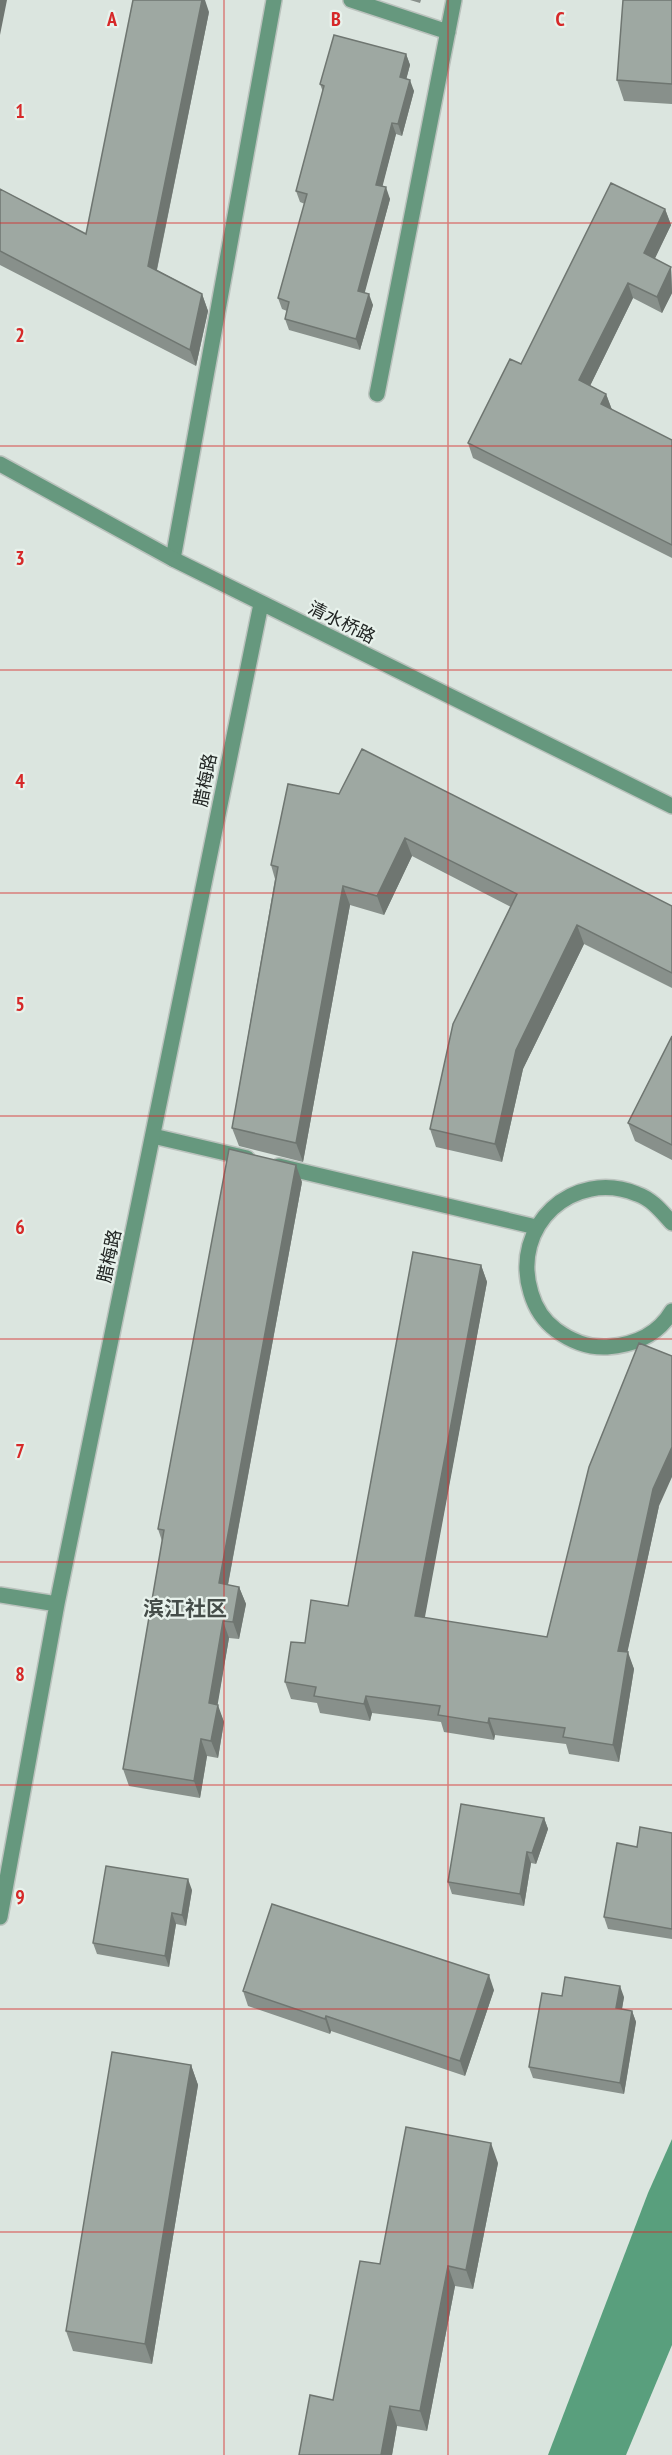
<svg xmlns="http://www.w3.org/2000/svg" width="672" height="2455" viewBox="0 0 672 2455" font-family="'PT Sans Narrow','Noto Sans SC',sans-serif">
	<style>
		.water { fill: #599f7d }
		.lines { fill: none; stroke-linecap: round; stroke-linejoin: round }
		.service-casing { stroke: #bac2bd; stroke-width: 18 }
		.tertiary-casing { stroke: #bac2bd; stroke-width: 18 }
		.service { stroke: #66987e; stroke-width: 15 }
		.tertiary { stroke: #66987e; stroke-width: 15 }
		.wall { fill: #88908b }
		.shaded-wall { fill: #6f7671 }
		.building { fill: #9ea8a2; stroke: #6f7671; stroke-width: 1.5 }
		.grid { fill: none; stroke: #d62828; stroke-width: 1.5; stroke-opacity: 0.55 }
		.labels { text-anchor: middle; dominant-baseline: central; stroke-width: 4.5; stroke-linejoin: round; paint-order: stroke }
		.street-label { font-size: 18px; fill: #212523; stroke: #e8f2ec }
		.quarter-label { font-size: 21px; font-weight: bold; fill: #454d49; stroke: #e8f2ec }
		.grid-label { font-size: 20px; text-anchor: middle; font-weight: bold; fill: #d62828; stroke: #e8f2ec; stroke-width: 4.5; stroke-linejoin: round; paint-order: stroke }
	</style>
	<rect width="100%" height="100%" fill="#dbe5df"/>
	<!-- water -->
	<path class="water" d="M672 2139V2345L626 2455H548L648 2193Z"/>
	<g class="lines">
		<defs>
			<path id="service" d="M351 0 448 32
				M377 394 454 0
				M173 559 274 0
				M153 1136 247 1158
				M279 1166 536 1227
				M672 1223C662 1212 652 1199 637 1194 573 1168 510 1226 531 1293 535 1307 544 1321 556 1330 571 1341 587 1348 607 1347 633 1345 658 1335 672 1311"/>
			<path id="tertiary" d="M0 464 173 559 672 806
				M0 1595 57 1604
				M0 1917 57 1604 261 604"/>
		</defs>
		<!-- service casing -->
		<use href="#service" class="service-casing"/>
		<!-- tertiary casing -->
		<use href="#tertiary" class="tertiary-casing"/>
		<!-- service -->
		<use href="#service" class="service"/>
		<!-- tertiary -->
		<use href="#tertiary" class="tertiary"/>
	</g>
	<!-- wall -->
	<path class="wall" d="M410 0H421L420 3Z
		M672 0V104L624 101 617 80Z
		M209 12 157 270 202 294 208 311 196 366 0 265V189L86 234Z
		M406 54 410 65 406 79 414 91 402 136 396 134 382 186 390 199 364 293 373 305 360 350 289 330 285 319 287 311 282 309 278 298 305 204 300 202 296 191 323 92 320 84Z
		M665 209 671 225 654 259 671 267 672 293 662 313 633 298 590 386 606 394 612 410 672 440V558L473 458 468 443 521 364Z
		M288 784 672 906V988L584 944 523 1069 502 1162 436 1147 430 1129 511 907 412 856 384 915 350 905 303 1162 239 1146 232 1128 275 879 271 865Z
		M672 1036V1160L635 1141 628 1123Z
		M302 1182 228 1585 239 1587 246 1604 239 1639 229 1638 217 1705 224 1722 218 1758 207 1756 200 1798 129 1786 123 1769 162 1541 158 1529Z
		M481 1265 487 1282 424 1618 547 1637 659 1506 627 1652 634 1669 619 1762 569 1754 566 1744 495 1735 494 1740 444 1732 441 1722 372 1713 370 1721 320 1713 317 1703 291 1699 285 1682 305 1643 348 1606Z
		M544 1818 548 1829 536 1864 531 1863 524 1906 452 1894 448 1882Z
		M672 1833V1939L608 1929 604 1917 637 1847Z
		M192 1890 186 1926 176 1924 169 1967 97 1954 93 1943Z
		M494 1990 465 2076 331 2031 330 2034 248 2006 243 1991Z
		M562 1996 624 1997 622 2009 632 2011 636 2022 624 2094 533 2078 529 2067Z
		M191 2065 198 2085 152 2364 73 2351 66 2331Z
		M498 2163 473 2289 455 2286 427 2431 397 2426 392 2455H299L333 2400 380 2264Z"/>
	<!-- shaded-wall -->
	<path class="shaded-wall" d="M0 0H7L0 35Z
		M202 0H205L209 12 154 283 148 266Z
		M406 54 410 65 404 88 400 77Z
		M410 80 414 91 402 136 398 124Z
		M392 123 396 134 380 196 376 185Z
		M386 187 390 199 362 303 358 291Z
		M665 209 671 225 650 269 644 253Z
		M671 267 672 293 662 313 657 297Z
		M628 283 633 298 585 396 579 380Z
		M202 294 208 311 196 366 190 350Z
		M369 294 373 305 360 350 356 339Z
		M606 394 612 410 601 404Z
		M405 838 412 856 384 915 377 896Z
		M343 886 350 905 303 1162 296 1143Z
		M577 925 584 944 523 1069 502 1162 495 1144 516 1050Z
		M296 1165 302 1182 225 1600 219 1583Z
		M481 1265 487 1282 422 1633 415 1616Z
		M672 1447V1477L659 1506 624 1668 618 1651 653 1489Z
		M239 1587 246 1604 239 1639 233 1622Z
		M223 1621 229 1638 215 1720 209 1703Z
		M628 1652 634 1669 619 1762 613 1745Z
		M366 1696 372 1713 370 1721 364 1704Z
		M218 1705 224 1722 218 1758 211 1741Z
		M489 1718 495 1735 494 1740 488 1723Z
		M201 1739 207 1756 200 1798 194 1781Z
		M544 1818 548 1829 536 1864 532 1853Z
		M527 1852 531 1863 524 1906 520 1894Z
		M188 1879 192 1890 186 1926 182 1915Z
		M172 1913 176 1924 169 1967 165 1956Z
		M489 1975 494 1990 465 2076 460 2061Z
		M620 1986 624 1997 620 2020 616 2008Z
		M632 2011 636 2022 624 2094 620 2083Z
		M326 2016 331 2031 330 2034 325 2019Z
		M191 2065 198 2085 152 2364 145 2344Z
		M491 2143 498 2163 473 2289 466 2270Z
		M448 2266 455 2286 427 2431 420 2411Z
		M390 2406 397 2426 392 2455H381Z"/>
	<!-- building -->
	<path class="building" d="M133 0H202L148 266 202 294 190 350 0 251V189L86 234Z
		M623 0H672V84L617 80Z
		M334 35 406 54 400 77 410 80 398 124 392 123 376 185 386 187 358 291 369 294 356 339 285 319 289 302 278 298 307 194 296 191 324 86 320 84Z
		M611 183 665 209 644 253 671 267 657 297 628 283 579 380 606 394 601 404 672 440V545L468 443 510 359 521 364Z
		M362 749 672 906V973L577 925 516 1050 495 1144 430 1129 453 1024 517 894 405 838 377 896 343 886 296 1143 232 1128 278 867 271 865 288 784 339 794Z
		M672 1036V1145L628 1123Z
		M229 1149 296 1165 219 1583 239 1587 233 1622 223 1621 209 1703 218 1705 211 1741 201 1739 194 1781 123 1769 164 1530 158 1529Z
		M413 1252 481 1265 415 1616 547 1637 589 1467 639 1343 672 1356V1447L653 1489 618 1651 628 1652 613 1745 563 1737 565 1728 489 1718 488 1723 438 1715 440 1706 366 1696 364 1704 314 1696 316 1687 285 1682 291 1642 305 1643 311 1600 348 1606Z
		M461 1804 544 1818 532 1853 527 1852 520 1894 448 1882Z
		M640 1827 672 1833V1929L604 1917 617 1843 637 1847Z
		M106 1866 188 1879 182 1915 172 1913 165 1956 93 1943Z
		M272 1904 489 1975 460 2061 326 2016 325 2019 243 1991Z
		M565 1977 620 1986 616 2008 632 2011 620 2083 529 2067 542 1993 562 1996Z
		M112 2052 191 2065 145 2344 66 2331Z
		M406 2127 491 2143 466 2270 448 2266 420 2411 390 2406 381 2455H299L310 2395 333 2400 360 2261 380 2264Z"/>
	<!-- grid -->
	<path class="grid" d="M224 0V2455M448 0V2455M0 223H672M0 446H672M0 670H672M0 893H672M0 1116H672M0 1339H672M0 1562H672M0 1785H672M0 2009H672M0 2232H672"/>
	<g class="labels">
		<!-- street labels -->
		<g class="street-label">
			<text transform="translate(342 622) rotate(26)">清水桥路</text>
			<text transform="translate(205 780) rotate(-79)">腊梅路</text>
			<text transform="translate(109 1256) rotate(-78)">腊梅路</text>
		</g>
		<!-- quarter labels -->
		<g class="quarter-label">
			<text x="185" y="1608">滨江社区</text>
		</g>
	</g>
	<g class="grid-label">
		<text x="112" y="26">A</text>
		<text x="336" y="26">B</text>
		<text x="560" y="26">C</text>
		<text x="20" y="118">1</text>
		<text x="20" y="342">2</text>
		<text x="20" y="565">3</text>
		<text x="20" y="788">4</text>
		<text x="20" y="1011">5</text>
		<text x="20" y="1234">6</text>
		<text x="20" y="1458">7</text>
		<text x="20" y="1681">8</text>
		<text x="20" y="1904">9</text>
	</g>
</svg>
